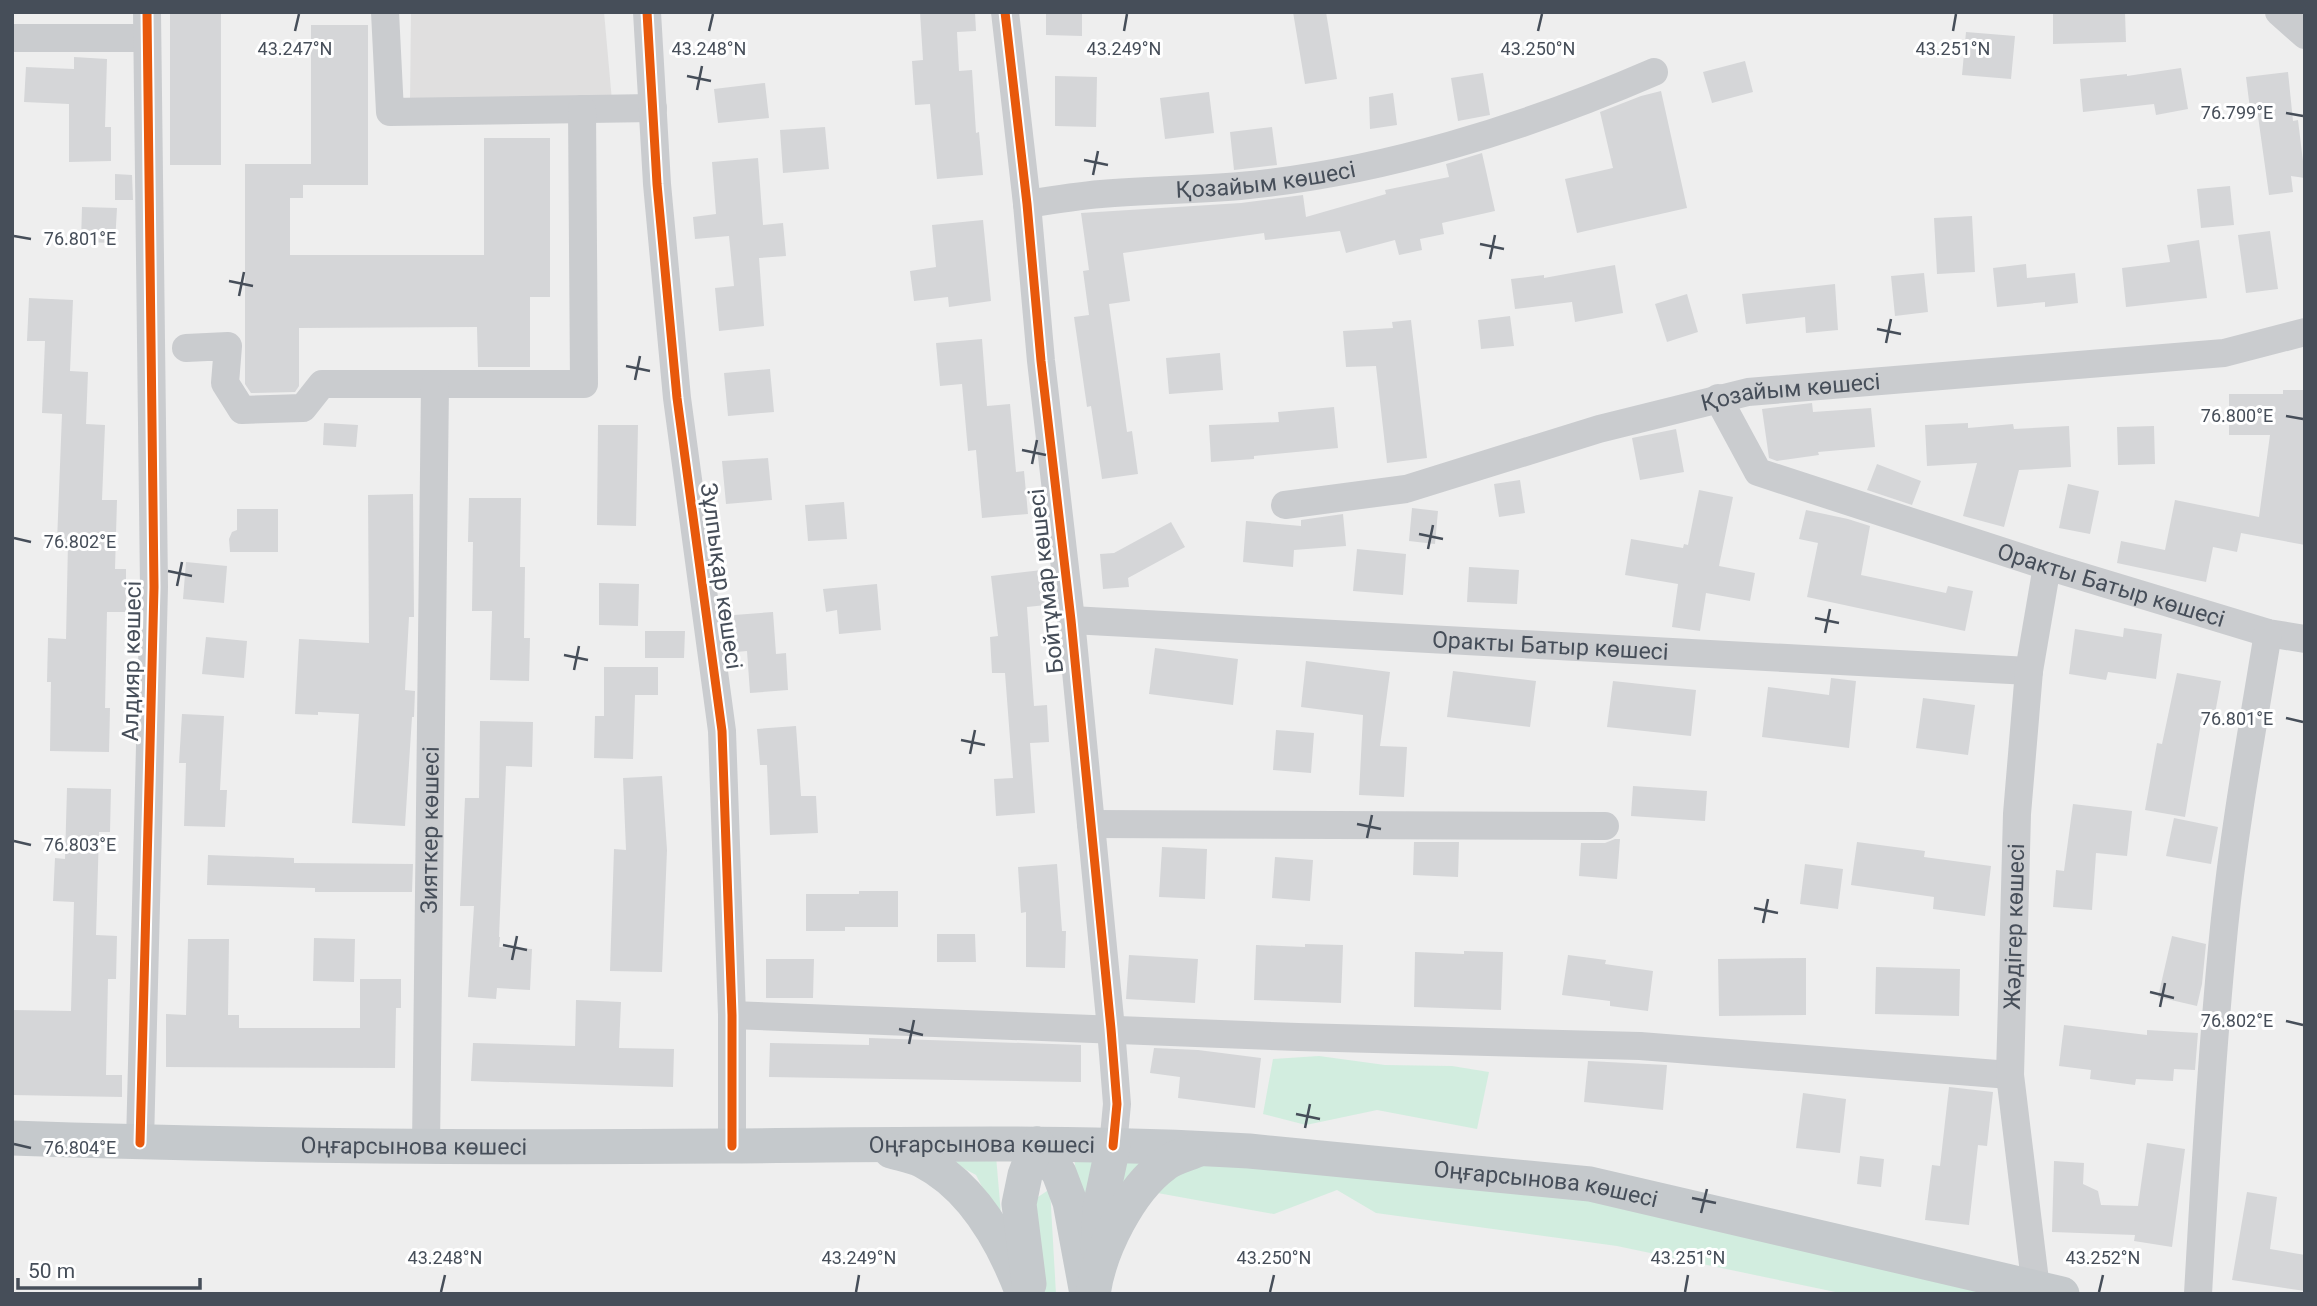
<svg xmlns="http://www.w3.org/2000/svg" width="2317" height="1306" viewBox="0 0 2317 1306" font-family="Roboto,sans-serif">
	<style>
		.education { fill: #e0dfdf }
		.green { fill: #d2eddf }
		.building { fill: #d5d6d8 }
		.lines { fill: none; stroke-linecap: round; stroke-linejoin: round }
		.minor { stroke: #cacccf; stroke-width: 28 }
		.major { stroke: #c5c9cc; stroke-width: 35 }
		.cycleway-casing { stroke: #fff; stroke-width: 13 }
		.cycleway { stroke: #e8590c; stroke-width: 9 }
		.ticks { fill: none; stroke: #464e59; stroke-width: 2.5 }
		.labels { text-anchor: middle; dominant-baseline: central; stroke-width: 6; stroke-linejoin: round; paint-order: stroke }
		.street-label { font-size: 23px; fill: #464e59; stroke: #fff }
		.ticks-label { font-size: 18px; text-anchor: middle; fill: #464e59; stroke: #fff; stroke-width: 6; stroke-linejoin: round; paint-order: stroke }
	</style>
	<rect width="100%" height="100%" fill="#eee"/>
	<!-- education -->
	<path class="education" d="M411 12H604L612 101 410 104Z"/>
	<!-- green -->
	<path class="green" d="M1319 1056 1385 1065 1452 1066 1489 1072 1477 1129 1377 1110 1306 1125 1263 1114 1273 1059Z
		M1113 1146 1590 1184 2015 1294H1845L1617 1246 1376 1213 1337 1190 1274 1214 1152 1192 1119 1220Z
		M932 1151 996 1156 1002 1226 976 1175Z
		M1074 1156 1096 1158 1083 1233Z
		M1050 1189 1056 1294H1043L1032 1201Z"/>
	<!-- building -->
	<path class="building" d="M170 12H221V165H170Z
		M920 12H975L976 31 957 32 959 71 972 70 976 133 979 132 983 175 937 179 930 104 915 105 912 61 923 60Z
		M1046 12H1082V36L1046 35Z
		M1293 12H1326L1337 79 1305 84Z
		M2053 12H2125L2126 42 2053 44Z
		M311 25H368V185H303V198H290V255H484V138H550V297H530V367H478L477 327 299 328V386L295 392 251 393 245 384V164H311Z
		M1966 32 2015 36 2011 79 1962 75Z
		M74 57 107 59 105 127H111V161L69 162V104L24 102 26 67 74 69Z
		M1745 61 1753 92 1712 103 1703 72Z
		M2181 68 2188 109 2156 115 2154 104 2083 112 2080 79 2127 74V76Z
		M2288 72 2293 121 2298 120 2305 178 2291 176 2293 192 2269 195 2257 109H2250L2246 77Z
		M1483 73 1490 115 1458 121 1451 78Z
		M1055 76 1097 77 1096 127 1055 126Z
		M765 83 769 118 718 123 714 89Z
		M1661 91 1687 208 1577 233 1565 179 1613 168 1600 112 1641 96Z
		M1209 92 1214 133 1165 139 1160 98Z
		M1393 93 1397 125 1370 129 1369 97Z
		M825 127 829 169 783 173 780 130Z
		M1272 127 1277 165 1234 170 1230 132Z
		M1482 153 1495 211 1442 223 1444 234 1420 239 1422 250 1399 255 1395 240 1346 253 1340 231 1265 240 1264 233 1123 253 1130 301 1109 304 1127 432 1132 431 1138 474 1102 479 1091 406 1087 407 1074 317 1089 315 1083 271 1089 270 1081 213 1241 203 1303 195 1306 217 1386 194 1385 190 1449 177 1446 164Z
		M758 158 763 225 783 223 786 256 759 258 764 326 719 331 715 288 734 286 729 236 695 239 693 217 716 214 712 162Z
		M115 174 132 175 133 200H115Z
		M2230 186 2234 225 2201 228 2197 189Z
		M82 207 117 208 115 243 81 242Z
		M1972 216 1975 272 1937 274 1934 218Z
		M983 220 991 301 949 307 948 297 914 301 910 271 936 267 932 225Z
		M2270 231 2278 289 2246 293 2238 235Z
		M2199 240 2207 298 2126 307 2122 268 2170 262 2167 245Z
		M2026 264 2027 278 2075 273 2078 303 2045 307V302L1997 307 1993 268Z
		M1615 265 1623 313 1575 322 1572 302 1515 309 1511 279 1544 275V278Z
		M1924 273 1928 312 1895 316 1891 276Z
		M1835 284 1838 330 1806 333 1805 317 1746 324 1742 294Z
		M1687 294 1698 332 1667 342 1655 304Z
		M29 298 73 300 70 371 88 372 86 424 105 425 102 500H117L115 569H126V612H107L105 708H110L109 752 50 751 51 682H47L48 638 66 639 68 542H57L62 414 42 413 45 341H27Z
		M1510 316 1514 346 1481 349 1478 320Z
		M1411 320 1427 458 1387 463 1376 366 1346 367 1343 331 1393 328 1392 322Z
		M982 339 987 406 1010 404 1016 472 1024 471 1028 514 982 518 976 450 968 451 962 384 940 386 936 343Z
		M1220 353 1223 390 1169 394 1166 358Z
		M770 369 774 412 728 416 724 373Z
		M2283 390H2305V545L2241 533 2237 552 2213 547 2206 582 2117 563 2121 541 2165 550 2175 500 2259 517 2270 435H2229V394H2283Z
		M1812 403 1813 412 1871 408 1875 447 1818 452 1819 455 1777 461 1769 458 1762 409Z
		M1334 407 1338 448 1254 456V459L1211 462 1209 425 1279 422 1278 412Z
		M324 423 358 425 356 447 323 445Z
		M1968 423V428L2013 424 2014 429 2069 426 2071 467 2019 470 2004 527 1963 516 1977 463 1927 466 1925 425Z
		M598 425H638L636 526 597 525Z
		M2154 426 2155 464 2118 465 2117 427Z
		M1676 429 1684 472 1640 480 1632 438Z
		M768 458 772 500 726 504 722 461Z
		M1877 464 1921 481 1912 505 1867 490Z
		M1520 480 1525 513 1499 517 1494 484Z
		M2068 484 2099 491 2090 534 2059 528Z
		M1699 490 1733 497 1719 566 1755 573 1750 601 1706 593 1700 631 1672 627 1678 584 1625 575 1631 539 1683 548 1684 544 1688 545Z
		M413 494 414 617H409L405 690 415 691 414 717H412L405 826 352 823 359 714 318 712V715L295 714 299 639 369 643 368 495Z
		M469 498H521L520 567H525L524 638H530L529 681 490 680 492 611H472L473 542H468Z
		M844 502 847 539 808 541 805 505Z
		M1412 508 1438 511 1435 544 1409 541Z
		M237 509H278V552H230L229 539 232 532 237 530Z
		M1806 510 1848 519 1870 526 1861 575 1946 593 1948 586 1973 591 1965 631 1807 597 1818 543 1799 539Z
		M1343 514 1346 546 1294 550 1293 567 1243 562 1246 521 1301 526V520Z
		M1171 522 1185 547 1128 578 1129 587 1103 589 1100 554 1114 553Z
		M1357 549 1406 554 1403 595 1353 591Z
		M186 562 227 566 224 603 183 599Z
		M1469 567 1519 570 1517 604 1467 602Z
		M1042 570 1046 605 1027 607 1034 706 1047 705 1049 742 1030 743 1035 813 996 816 994 779 1013 778 1005 673H992L990 637 998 636 991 576Z
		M599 583 639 584 638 626 599 625Z
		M877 584 881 630 839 634 837 610 826 612 823 589Z
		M773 612 776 654 786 653 788 690 750 693 747 651 736 652 734 615Z
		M2124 628 2162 634 2156 679 2108 672 2106 680 2069 674 2075 629 2123 637Z
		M645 631H685L684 658H645Z
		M206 637 247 641 244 678 202 674Z
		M1155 648 1238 659 1233 705 1149 694Z
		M1306 661 1390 672 1380 746 1407 747 1404 797 1359 795 1363 715 1301 707Z
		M604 667H658V695H635L633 759 594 758 595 716H604Z
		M1453 671 1536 681 1530 727 1447 717Z
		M2177 673 2221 681 2214 719 2202 717 2185 817 2145 810 2157 743 2162 744Z
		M1831 678 1856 681 1849 748 1762 737 1768 687 1829 695Z
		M1613 681 1696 690 1691 736 1607 727Z
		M1923 698 1975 705 1968 755 1916 748Z
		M182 714 224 716 220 790H227L225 827 184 826 186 763H179Z
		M480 721 533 722 532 767 506 766 499 937H500L499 947 532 949 530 990 497 988 496 999 468 997 474 906H460L465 798H479Z
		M796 726 801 796H816L818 833 770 835 767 765H760L757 729Z
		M1276 730 1314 733 1311 773 1273 770Z
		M662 776 667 850 662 972 610 971 614 849 626 850 623 778Z
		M1633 786 1707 791 1705 821 1631 816Z
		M67 788 111 789 110 832H99L96 935 117 936 116 979H108L106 1075H122V1097L12 1095V1010L71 1011 74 902 53 901 55 858 65 859Z
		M2073 804 2132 811 2127 856 2096 853 2092 910 2053 907 2056 870 2064 871Z
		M2174 818 2218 827 2211 864 2166 856Z
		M1615 839H1620L1617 879 1579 876 1581 843H1605Z
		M1414 842H1459L1458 877 1413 875Z
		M1857 842 1925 851 1924 857 1991 866 1985 916 1933 909 1934 897 1851 885Z
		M1162 847 1207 849 1205 899 1159 897Z
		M208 855 294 858V863L413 864 412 892H315V888L207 885Z
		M1275 857 1313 860 1310 901 1272 898Z
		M1057 864 1062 931H1066L1065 968 1026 967V912L1021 913 1018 867Z
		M1805 864 1843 869 1838 909 1800 904Z
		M859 891H898V927H845V931H806V894H859Z
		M937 934H975L976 962H937Z
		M2172 936 2206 944 2202 984 2197 1006 2158 997Z
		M314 938 355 939 354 982 313 981Z
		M188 939H229L228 1015H239V1028H360V979H401V1008H396L395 1068 166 1067V1014L186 1015Z
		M1305 944 1343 945 1341 1003 1254 1000 1256 945 1305 947Z
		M1464 951 1503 952 1501 1010 1414 1007 1415 952 1464 954Z
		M1129 955 1198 959 1195 1003 1126 999Z
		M1568 955 1606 960 1605 964 1653 971 1648 1011 1610 1006V1001L1562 995Z
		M1806 958V1015L1719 1016 1718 959Z
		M766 959H814L813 998H766Z
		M1876 967 1960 969 1959 1016 1875 1014Z
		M576 1000 621 1002 619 1048 674 1049 673 1087 471 1081 473 1043 575 1046Z
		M2064 1025 2147 1035V1030L2198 1033 2195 1070 2174 1069 2173 1081 2136 1079 2135 1085 2090 1079 2091 1070 2059 1066Z
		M869 1038 1081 1045V1082L769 1077 770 1043 869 1045Z
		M1154 1048 1198 1050 1261 1058 1255 1108 1178 1098 1180 1077 1150 1073Z
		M1588 1061 1667 1065 1663 1110 1584 1102Z
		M1949 1087 1993 1092 1987 1146 1978 1145 1969 1225 1925 1220 1932 1165 1940 1166Z
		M1803 1093 1846 1099 1840 1153 1796 1148Z
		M2147 1143 2185 1149 2172 1247 2134 1241 2135 1235 2052 1232 2054 1161 2084 1163 2083 1184 2098 1191 2101 1205 2138 1206Z
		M1860 1156 1884 1159 1881 1187 1857 1184Z
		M2247 1192 2277 1197 2270 1249 2305 1255V1291L2232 1280Z"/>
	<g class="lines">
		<!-- minor -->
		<g class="minor">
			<path d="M385 12 390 112 653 108"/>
			<path d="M647 12 657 184 677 398 722 731 732 1015V1146"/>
			<path d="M1005 12 1027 204 1041 361 1071 620 1111 1029 1117 1104 1113 1146"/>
			<path d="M2279 12 2305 35"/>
			<path d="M12 38H147"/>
			<path id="s1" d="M1027 204C1052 200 1077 196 1101 194 1147 190 1194 190 1240 186 1380 173 1525 128 1654 72"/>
			<path d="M186 348 228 346 225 383 242 410 303 408 322 384H584L582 109"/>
			<path id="s2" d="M1718 398 1758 472 2047 566 2268 633 2305 639"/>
			<path id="s3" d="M1285 505 1406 489 1599 429 1748 392 2224 353 2305 332"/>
			<path id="s4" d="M1071 620 2029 671"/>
			<path d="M1091 824 1605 826"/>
			<path d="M732 1015 1298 1037 1640 1046 2010 1075"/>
			<path d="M140 1143 154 587 147 12"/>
			<path id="s5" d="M426 1148 435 385"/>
			<path id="s6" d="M2036 1289 2010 1075 2017 814 2029 671 2047 566"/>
			<path d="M2198 1294C2205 1171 2212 1049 2224 928 2234 829 2252 731 2268 633"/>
		</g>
		<!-- major -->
		<g class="major">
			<path id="s7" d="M12 1138C248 1146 484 1148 721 1146 897 1145 1073 1140 1249 1151L1590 1184 2062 1294"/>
			<path d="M1037 1144 1059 1173 1070 1202 1087 1294"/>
			<path d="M891 1151C901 1154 914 1156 923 1161 973 1187 1004 1243 1023 1294"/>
			<path d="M1098 1249 1100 1207 1113 1146"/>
			<path d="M1029 1284 1019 1204 1025 1175 1037 1144"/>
			<path d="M1093 1294C1099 1251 1129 1190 1165 1164 1174 1157 1188 1154 1199 1149"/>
		</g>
		<defs>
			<path id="cycleway" d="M647 12 657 184 677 398 722 731 732 1015V1146
				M1005 12 1027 204 1041 361 1071 620 1111 1029 1117 1104 1113 1146
				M140 1143 154 587 147 12"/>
		</defs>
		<!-- cycleway casing -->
		<use href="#cycleway" class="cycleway-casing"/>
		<!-- cycleway -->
		<use href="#cycleway" class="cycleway"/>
	</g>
	<!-- ticks -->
	<path class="ticks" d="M295 31 299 14M709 31 713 14M1124 31 1127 14M1538 31 1542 14M1953 31 1956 14M687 76 711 81M697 90 702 66M2286 113 2303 116M1084 160 1108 165M1093 175 1098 151M14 236 31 239M1480 244 1504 249M1490 259 1495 235M229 281 253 286M239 296 244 272M1877 329 1901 334M1886 343 1891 319M626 366 650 371M635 380 640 356M2286 416 2303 419M1022 450 1046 455M1032 464 1037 440M1419 534 1443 539M14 538 31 542M1428 549 1433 525M168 571 192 576M177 586 182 562M1815 618 1839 623M1825 633 1830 609M564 655 588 660M574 670 579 646M2286 718 2303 722M961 740 985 745M970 754 975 730M1357 824 1381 829M1367 838 1372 815M14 841 31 845M1754 908 1778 913M1763 923 1768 899M503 945 527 950M512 960 517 936M2150 992 2174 998M2160 1007 2165 983M2286 1021 2303 1025M899 1029 923 1035M909 1044 914 1020M1296 1114 1320 1119M1305 1128 1310 1104M14 1144 31 1148M1692 1198 1716 1203M1701 1213 1707 1189M441 1292 445 1275M856 1292 859 1275M1270 1292 1274 1275M1685 1292 1688 1275M2099 1292 2103 1275"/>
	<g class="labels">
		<!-- street labels -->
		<g class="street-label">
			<text stroke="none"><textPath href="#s1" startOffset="240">Қозайым көшесі</textPath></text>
			<text stroke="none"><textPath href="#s3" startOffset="520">Қозайым көшесі</textPath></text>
			<text transform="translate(721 576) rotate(82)">Зұлпықар көшесі</text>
			<text transform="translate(1046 581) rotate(-96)">Бойтұмар көшесі</text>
			<text stroke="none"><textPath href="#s2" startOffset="455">Оракты Батыр көшесі</textPath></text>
			<text stroke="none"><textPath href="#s4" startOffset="480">Оракты Батыр көшесі</textPath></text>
			<text transform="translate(132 661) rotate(-89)">Алдияр көшесі</text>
			<text stroke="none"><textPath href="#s5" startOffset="318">Зияткер көшесі</textPath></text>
			<text stroke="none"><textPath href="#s6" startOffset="364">Жәдігер көшесі</textPath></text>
			<text stroke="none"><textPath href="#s7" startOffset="970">Оңғарсынова көшесі</textPath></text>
			<text stroke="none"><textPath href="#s7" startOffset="402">Оңғарсынова көшесі</textPath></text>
			<text stroke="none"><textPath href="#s7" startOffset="1536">Оңғарсынова көшесі</textPath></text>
		</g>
	</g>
	<g class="ticks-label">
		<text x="295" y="55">43.247°N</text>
		<text x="709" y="55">43.248°N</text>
		<text x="1124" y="55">43.249°N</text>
		<text x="1538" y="55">43.250°N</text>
		<text x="1953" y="55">43.251°N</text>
		<text x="2237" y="119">76.799°E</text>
		<text x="80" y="245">76.801°E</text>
		<text x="2237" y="422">76.800°E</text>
		<text x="80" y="548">76.802°E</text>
		<text x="2237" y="725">76.801°E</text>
		<text x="80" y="851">76.803°E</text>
		<text x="2237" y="1027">76.802°E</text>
		<text x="80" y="1154">76.804°E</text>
		<text x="445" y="1264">43.248°N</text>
		<text x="859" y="1264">43.249°N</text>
		<text x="1274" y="1264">43.250°N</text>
		<text x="1688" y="1264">43.251°N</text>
		<text x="2103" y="1264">43.252°N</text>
	</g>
	<!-- border -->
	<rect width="2317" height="1306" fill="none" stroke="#464e59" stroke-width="28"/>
	<!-- scale -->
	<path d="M18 1278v10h182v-10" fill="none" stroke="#464e59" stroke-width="3.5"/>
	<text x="28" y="1278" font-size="21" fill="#464e59" stroke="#ffffff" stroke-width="5" paint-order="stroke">50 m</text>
</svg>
